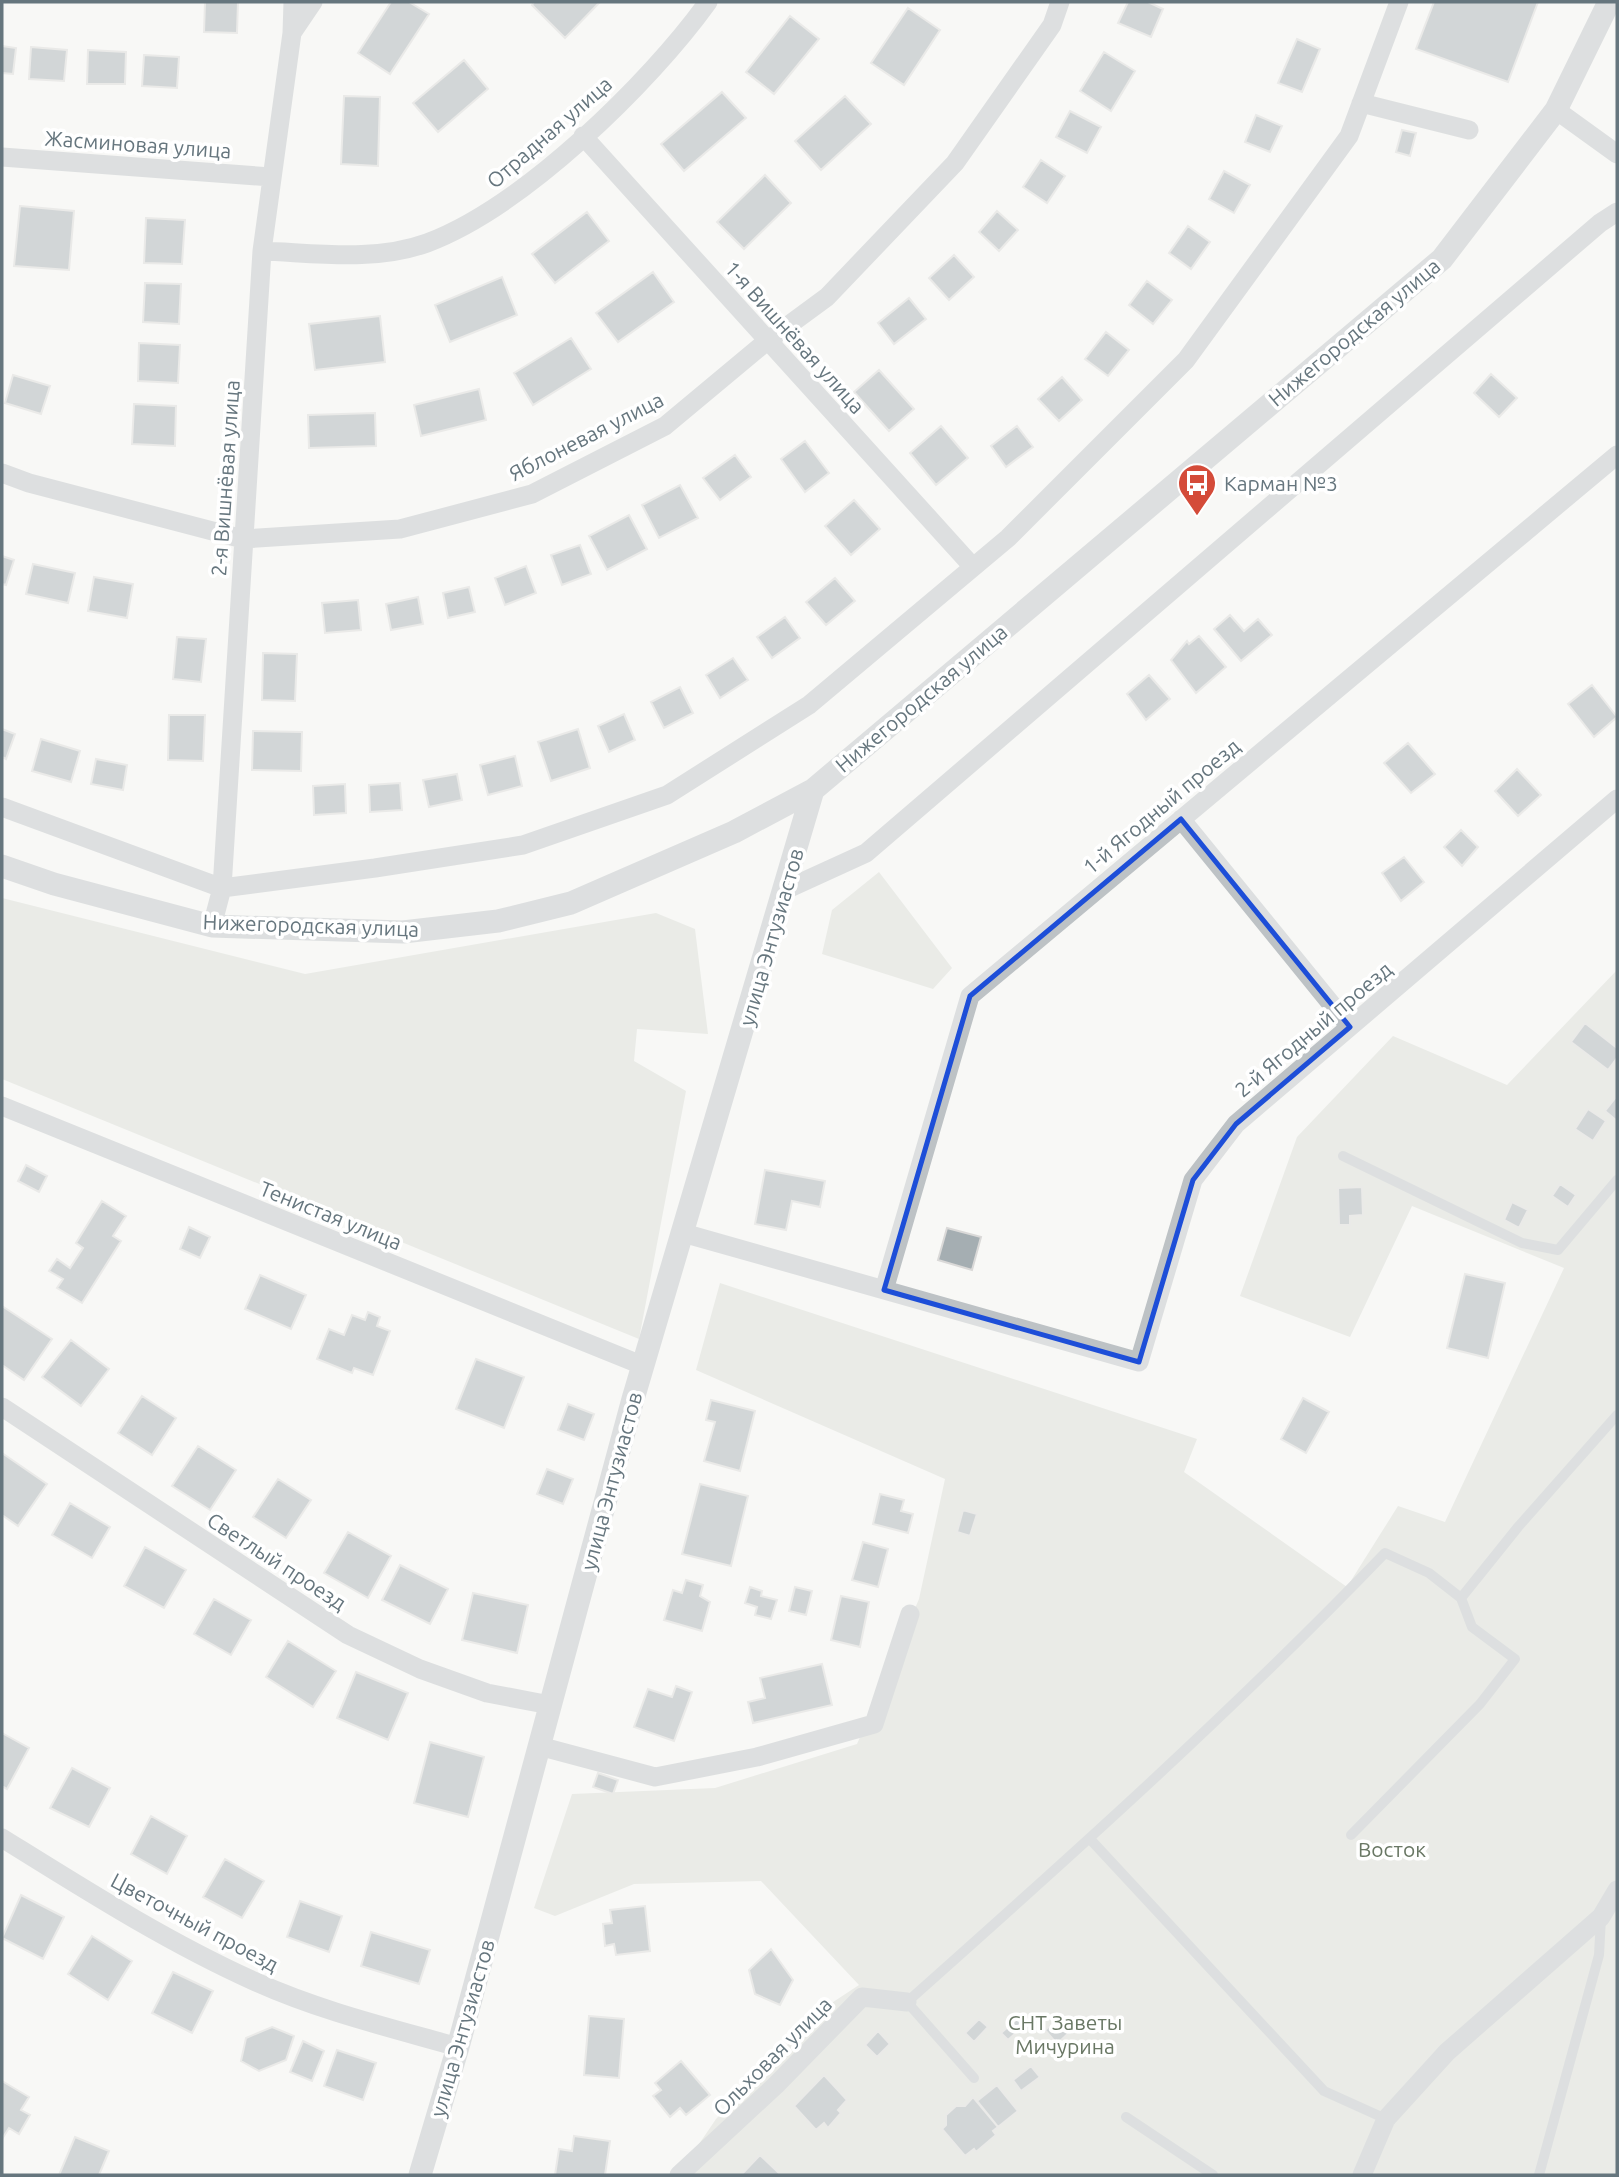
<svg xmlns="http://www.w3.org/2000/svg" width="1619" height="2177" viewBox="0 0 1619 2177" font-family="Ubuntu,sans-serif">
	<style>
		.green { fill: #d9dcd5 }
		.building { fill: #a5aeb2; stroke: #dad9d8; stroke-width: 2 }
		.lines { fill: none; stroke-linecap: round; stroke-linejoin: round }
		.service { stroke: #bdc2c5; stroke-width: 10 }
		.minor { stroke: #bdc2c5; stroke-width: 19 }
		.tertiary { stroke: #bdc2c5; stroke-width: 23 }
		.marked { fill: none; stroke: #1d4ed8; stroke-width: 5; stroke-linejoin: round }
		.labels { text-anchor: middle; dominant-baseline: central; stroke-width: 7; stroke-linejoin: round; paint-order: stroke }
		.street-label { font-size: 21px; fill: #66767e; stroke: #fff }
		.poi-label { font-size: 21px; fill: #66767e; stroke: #fff; text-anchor: start }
		.park-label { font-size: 21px; fill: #697764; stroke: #fff }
	</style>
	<rect width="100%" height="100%" fill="#f8f8f6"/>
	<!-- green -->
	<path class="green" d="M879 872 952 968 933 989 822 954 832 910Z
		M2 898 305 974 656 913 695 929 708 1034 637 1029 634 1061 686 1091 639 1339 2 1079Z
		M1617 970V2175H678L716 2119 821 2010 859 1985 761 1881 634 1884 555 1916 534 1908 572 1794 715 1788 857 1744 919 1599 945 1479 696 1370 720 1283 1197 1439 1184 1472 1347 1587 1398 1506 1445 1522 1564 1268 1412 1206 1350 1337 1240 1296 1297 1137 1393 1036 1507 1085Z"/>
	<!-- building -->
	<path class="building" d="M205 2H238L237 33 204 32Z
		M391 2H409L429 14 390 74 358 53Z
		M534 2H600L565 38 532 5Z
		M1128 2H1148L1163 9 1151 37 1118 23Z
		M1434 2H1538L1508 82 1416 49Z
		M908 8 940 30 904 85 871 63Z
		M790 16 819 39 774 94 746 72Z
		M1297 39 1320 49 1302 92 1278 83Z
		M2 46 16 48 13 74 2 73Z
		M31 47 67 50 64 81 29 79Z
		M88 50 126 52 125 84H87Z
		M1104 52 1135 71 1111 111 1080 91Z
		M144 55 179 57 177 88 142 86Z
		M464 60 488 89 438 132 413 103Z
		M722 92 746 118 684 171 661 144Z
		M344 96 380 97 378 166 341 164Z
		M845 96 871 124 821 170 795 141Z
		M1070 111 1101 127 1087 153 1056 137Z
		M1256 115 1282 126 1270 152 1245 142Z
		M1402 130 1416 133 1410 156 1396 152Z
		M1041 160 1065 176 1047 203 1023 187Z
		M1224 171 1250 185 1234 213 1209 199Z
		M765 175 791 203 744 249 717 222Z
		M20 206 74 211 69 270 14 266Z
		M997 211 1018 230 999 251 979 232Z
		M587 212 609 241 555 283 532 254Z
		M146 218 185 220 182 264 144 263Z
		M1188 226 1210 242 1191 269 1169 253Z
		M954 255 974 277 949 300 929 278Z
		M653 272 674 302 618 342 596 313Z
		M502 277 517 315 450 342 435 305Z
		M1147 281 1172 300 1153 324 1129 305Z
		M145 283 181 284 179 324 143 322Z
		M909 298 926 319 894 344 878 323Z
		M380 316 385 362 315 370 309 324Z
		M1106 332 1129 350 1108 376 1085 359Z
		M571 338 591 369 533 405 514 373Z
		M139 343 180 345 178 383 138 381Z
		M879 370 914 409 889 431 854 392Z
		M1491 374 1517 398 1499 417 1474 393Z
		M13 375 50 386 41 414 5 403Z
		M1062 377 1082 400 1059 421 1038 399Z
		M479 389 486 420 421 436 414 405Z
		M134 404 176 406 175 446 132 444Z
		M375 413 376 446 309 448 308 415Z
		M941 426 968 458 936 485 910 453Z
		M1017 426 1033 447 1006 467 991 446Z
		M805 441 829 473 805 492 781 459Z
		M735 455 751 477 720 500 703 478Z
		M680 485 698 518 659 538 642 505Z
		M854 500 880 529 851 555 825 526Z
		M629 515 647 549 607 570 589 536Z
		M580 545 591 574 562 585 551 555Z
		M2 556 14 560 6 585 2 584Z
		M33 564 75 573 68 603 26 594Z
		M526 566 536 593 505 605 495 578Z
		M94 577 133 584 127 618 88 611Z
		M835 578 855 601 826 625 806 602Z
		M469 587 475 612 448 618 443 593Z
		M418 597 423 624 391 630 386 604Z
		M358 600 361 630 325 633 322 603Z
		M1230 615 1244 631 1258 619 1272 635 1241 661 1214 629Z
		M785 617 800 638 772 658 757 637Z
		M1199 636 1226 667 1196 693 1171 660 1187 641 1189 644Z
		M177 637 206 639 201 682 173 679Z
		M263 653 297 654 295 701 262 700Z
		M733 658 748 680 720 698 706 675Z
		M1149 675 1170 699 1146 720 1127 694Z
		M1592 685 1617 717 1594 737 1568 704Z
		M680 687 693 713 664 728 651 702Z
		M624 714 635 740 609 752 598 726Z
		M169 715H205L203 761 168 760Z
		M2 729 15 734 6 759 2 757Z
		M578 729 590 768 551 781 538 742Z
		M253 731 302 732 301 771 252 770Z
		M41 739 80 751 71 782 32 771Z
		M1408 743 1435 774 1411 793 1384 763Z
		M515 756 522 786 488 795 480 765Z
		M96 759 127 765 123 790 91 784Z
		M1517 769 1541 795 1518 816 1495 791Z
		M457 774 462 800 429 807 423 780Z
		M400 783 402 810 370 812 369 785Z
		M345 784 346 813 314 815 313 786Z
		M1461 830 1478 847 1462 866 1444 847Z
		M1404 857 1424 882 1401 901 1382 873Z
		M1585 1023 1617 1048V1058L1608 1070 1571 1042Z
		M1616 1097 1617 1099V1121L1605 1111Z
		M1588 1109 1606 1121 1593 1141 1575 1129Z
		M26 1165 47 1176 39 1192 18 1181Z
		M765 1170 825 1181 820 1207 792 1201 786 1230 755 1224Z
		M1560 1184 1576 1195 1568 1207 1552 1196Z
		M1362 1187 1363 1215 1350 1216V1225H1339L1338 1188Z
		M102 1201 126 1216 113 1236 121 1241 82 1303 57 1288 63 1279 49 1271 57 1259 70 1268 83 1248 76 1243Z
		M1512 1202 1528 1210 1519 1228 1504 1220Z
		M189 1227 210 1237 200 1258 180 1249Z
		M947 1228 981 1237 972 1270 938 1260Z
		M1465 1274 1505 1283 1488 1358 1447 1348Z
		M260 1275 306 1295 291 1329 245 1309Z
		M2 1306 52 1339 24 1380 2 1365Z
		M368 1312 380 1317 377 1326 390 1331 373 1375 354 1368 352 1373 317 1359 329 1329 344 1335 352 1315 365 1320Z
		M71 1340 109 1369 81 1406 42 1377Z
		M476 1359 524 1377 504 1428 456 1409Z
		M142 1396 176 1418 152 1455 118 1433Z
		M1303 1398 1329 1412 1306 1453 1281 1439Z
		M711 1400 755 1411 740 1471 704 1461 715 1422 706 1420Z
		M568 1404 594 1414 584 1440 558 1430Z
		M198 1446 236 1470 210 1510 172 1486Z
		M2 1453 47 1484 18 1526 2 1515Z
		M547 1469 573 1479 563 1504 537 1494Z
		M278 1479 311 1500 286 1538 253 1517Z
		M700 1484 748 1496 731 1566 682 1554Z
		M880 1494 904 1500 901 1511 913 1514 908 1533 873 1524Z
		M70 1503 110 1527 92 1558 52 1535Z
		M963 1510 977 1514 970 1536 957 1532Z
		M348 1532 391 1556 368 1598 324 1573Z
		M863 1542 888 1549 878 1587 852 1580Z
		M145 1547 186 1570 164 1608 124 1586Z
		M400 1565 448 1589 430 1624 382 1600Z
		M686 1580 703 1585 700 1596 710 1602 702 1631 664 1620 673 1590 682 1593Z
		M750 1587 762 1591 761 1596 777 1600 771 1619 755 1615 757 1607 745 1603Z
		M795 1587 812 1591 806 1615 789 1611Z
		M473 1593 528 1605 517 1653 462 1640Z
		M841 1596 869 1602 860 1647 831 1640Z
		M214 1599 251 1620 231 1655 194 1634Z
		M288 1641 336 1671 313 1707 266 1677Z
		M822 1664 832 1705 753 1723 748 1702 765 1698 760 1678Z
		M356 1672 408 1693 388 1740 337 1718Z
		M676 1686 692 1692 674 1741 634 1727 648 1689 672 1697Z
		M2 1733 29 1748 7 1789 2 1786Z
		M430 1742 484 1757 468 1817 414 1803Z
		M72 1768 110 1788 89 1827 50 1808Z
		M598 1773 618 1780 613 1794 593 1787Z
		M151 1816 187 1836 167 1874 131 1854Z
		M225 1859 264 1881 242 1918 203 1897Z
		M21 1895 64 1917 43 1959 2 1938Z
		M300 1901 342 1916 329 1952 287 1937Z
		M645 1906 650 1951 616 1955 614 1944 605 1946 603 1924 612 1923 610 1910Z
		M371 1932 430 1950 419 1984 361 1966Z
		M92 1936 132 1961 108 2000 68 1974Z
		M771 1949 793 1980 780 2005 755 1994 749 1970Z
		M173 1972 213 1991 192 2033 152 2013Z
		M1062 2015 1074 2028 1057 2044 1045 2030Z
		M589 2016 624 2019 619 2078 584 2075Z
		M1020 2016 1027 2023 1008 2040 1001 2033Z
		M979 2019 988 2027 974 2042 965 2033Z
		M272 2027 294 2036 286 2060 259 2071 241 2061 246 2038Z
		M878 2031 890 2044 877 2057 865 2045Z
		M303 2041 324 2051 312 2081 290 2072Z
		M337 2050 376 2063 363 2100 324 2086Z
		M681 2061 710 2095 686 2115 680 2108 670 2117 653 2096 661 2090 655 2083Z
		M1031 2066 1040 2077 1021 2091 1013 2080Z
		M824 2075 847 2100 838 2110 841 2113 828 2128 824 2123 816 2130 794 2106Z
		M2 2081 29 2097 21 2110 30 2115 19 2134 9 2128 2 2139Z
		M997 2085 1018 2111 998 2127 977 2101Z
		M973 2097 998 2127 993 2131 996 2135 976 2152 974 2149 965 2156 942 2129 946 2125V2115L956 2106H965Z
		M574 2136 610 2141 605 2175H555L559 2149 572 2151Z
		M75 2137 109 2151 99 2175H59Z
		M760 2155 781 2175H741Z"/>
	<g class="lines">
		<!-- service -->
		<path class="service" d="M1343 1156 1522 1243 1558 1250 1617 1180
			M1351 1835 1480 1704 1515 1659 1472 1627 1461 1598
			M1090 1839 1324 2091 1386 2119
			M974 2078 907 2002C1070 1857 1233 1711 1385 1553L1429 1573 1461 1598 1518 1527 1617 1415
			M1126 2117 1213 2175
			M1539 2175 1599 1955 1601 1918"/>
		<!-- minor -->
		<path class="minor" d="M292 33 313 2
			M1361 103 1469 130
			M1556 110 1617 154
			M583 136 973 567
			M2 157 271 177
			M262 251C316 253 375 262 427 243 523 207 649 84 708 2
			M2 473 29 483 243 539 400 529 532 494 665 426 767 341 827 297 955 163 1052 25 1060 2
			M2 807 222 888 375 868 523 845 667 795 809 705 1008 538 1186 360 1349 136 1399 2
			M1181 819 1350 1027
			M785 890 866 853 1600 223 1617 212
			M212 926 222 888 262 251 292 33 293 2
			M2 1106 644 1366
			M683 1233 1139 1362 1193 1180 1236 1124 1617 799
			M884 1290 970 996 1617 455
			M2 1407 348 1635 420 1669 487 1693 550 1705
			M539 1746 655 1777 757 1757 874 1724 910 1614
			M2 1838C84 1889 167 1942 256 1982 320 2011 391 2028 458 2047
			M679 2175 776 2085 862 1997 907 2002
			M1362 2175 1386 2119 1447 2052 1601 1917 1617 1890"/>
		<!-- tertiary -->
		<path class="tertiary" d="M2 866 54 884 212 926 403 932 498 921 571 903 734 832 813 790 1442 259 1556 110 1609 2
			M420 2175 458 2047 633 1399 813 790"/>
	</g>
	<!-- marked area -->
	<path d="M0 0H1619V2177H0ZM1181 819 1350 1027 1236 1124 1193 1180 1139 1362 884 1290 970 996Z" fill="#f8f8f6" fill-opacity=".55" fill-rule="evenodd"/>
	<path class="marked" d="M1181 819 1350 1027 1236 1124 1193 1180 1139 1362 884 1290 970 996Z"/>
	<!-- icons -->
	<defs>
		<symbol id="bus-pin" viewBox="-11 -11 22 30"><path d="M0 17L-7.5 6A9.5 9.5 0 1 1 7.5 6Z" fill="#d44b39" stroke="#fff"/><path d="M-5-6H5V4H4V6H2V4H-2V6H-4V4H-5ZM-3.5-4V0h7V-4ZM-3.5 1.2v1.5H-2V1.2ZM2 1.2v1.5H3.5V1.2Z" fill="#fff"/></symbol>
	</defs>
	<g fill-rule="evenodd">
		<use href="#bus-pin" x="1175" y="461" width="44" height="60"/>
	</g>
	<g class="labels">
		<!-- street labels -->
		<g class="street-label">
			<text transform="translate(549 132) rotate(-41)">Отрадная улица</text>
			<text transform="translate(138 144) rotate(4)">Жасминовая улица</text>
			<text transform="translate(1354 332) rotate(-40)">Нижегородская улица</text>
			<text transform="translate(795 337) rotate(48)">1-я Вишнёвая улица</text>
			<text transform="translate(586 436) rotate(-27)">Яблоневая улица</text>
			<text transform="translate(225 478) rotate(-86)">2-я Вишнёвая улица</text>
			<text transform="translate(921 698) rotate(-40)">Нижегородская улица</text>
			<text transform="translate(1161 806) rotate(-40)">1-й Ягодный проезд</text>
			<text transform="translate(311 925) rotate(2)">Нижегородская улица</text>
			<text transform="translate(771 937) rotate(-74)">улица Энтузиастов</text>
			<text transform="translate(1313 1029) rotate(-40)">2-й Ягодный проезд</text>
			<text transform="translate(331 1215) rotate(22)">Тенистая улица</text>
			<text transform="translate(611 1481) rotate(-75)">улица Энтузиастов</text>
			<text transform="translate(277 1561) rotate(33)">Светлый проезд</text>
			<text transform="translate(195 1922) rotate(28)">Цветочный проезд</text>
			<text transform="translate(462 2028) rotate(-74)">улица Энтузиастов</text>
			<text transform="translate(772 2056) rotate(-45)">Ольховая улица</text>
		</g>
		<!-- poi labels -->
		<g class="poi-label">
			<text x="1224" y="483">Карман №3</text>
		</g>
		<!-- park labels -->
		<g class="park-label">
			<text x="1392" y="1849">Восток</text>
			<text x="1065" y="2022">СНТ Заветы<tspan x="1065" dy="24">Мичурина</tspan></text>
		</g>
	</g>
	<!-- border -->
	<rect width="1619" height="2177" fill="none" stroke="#66767e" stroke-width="7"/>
</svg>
